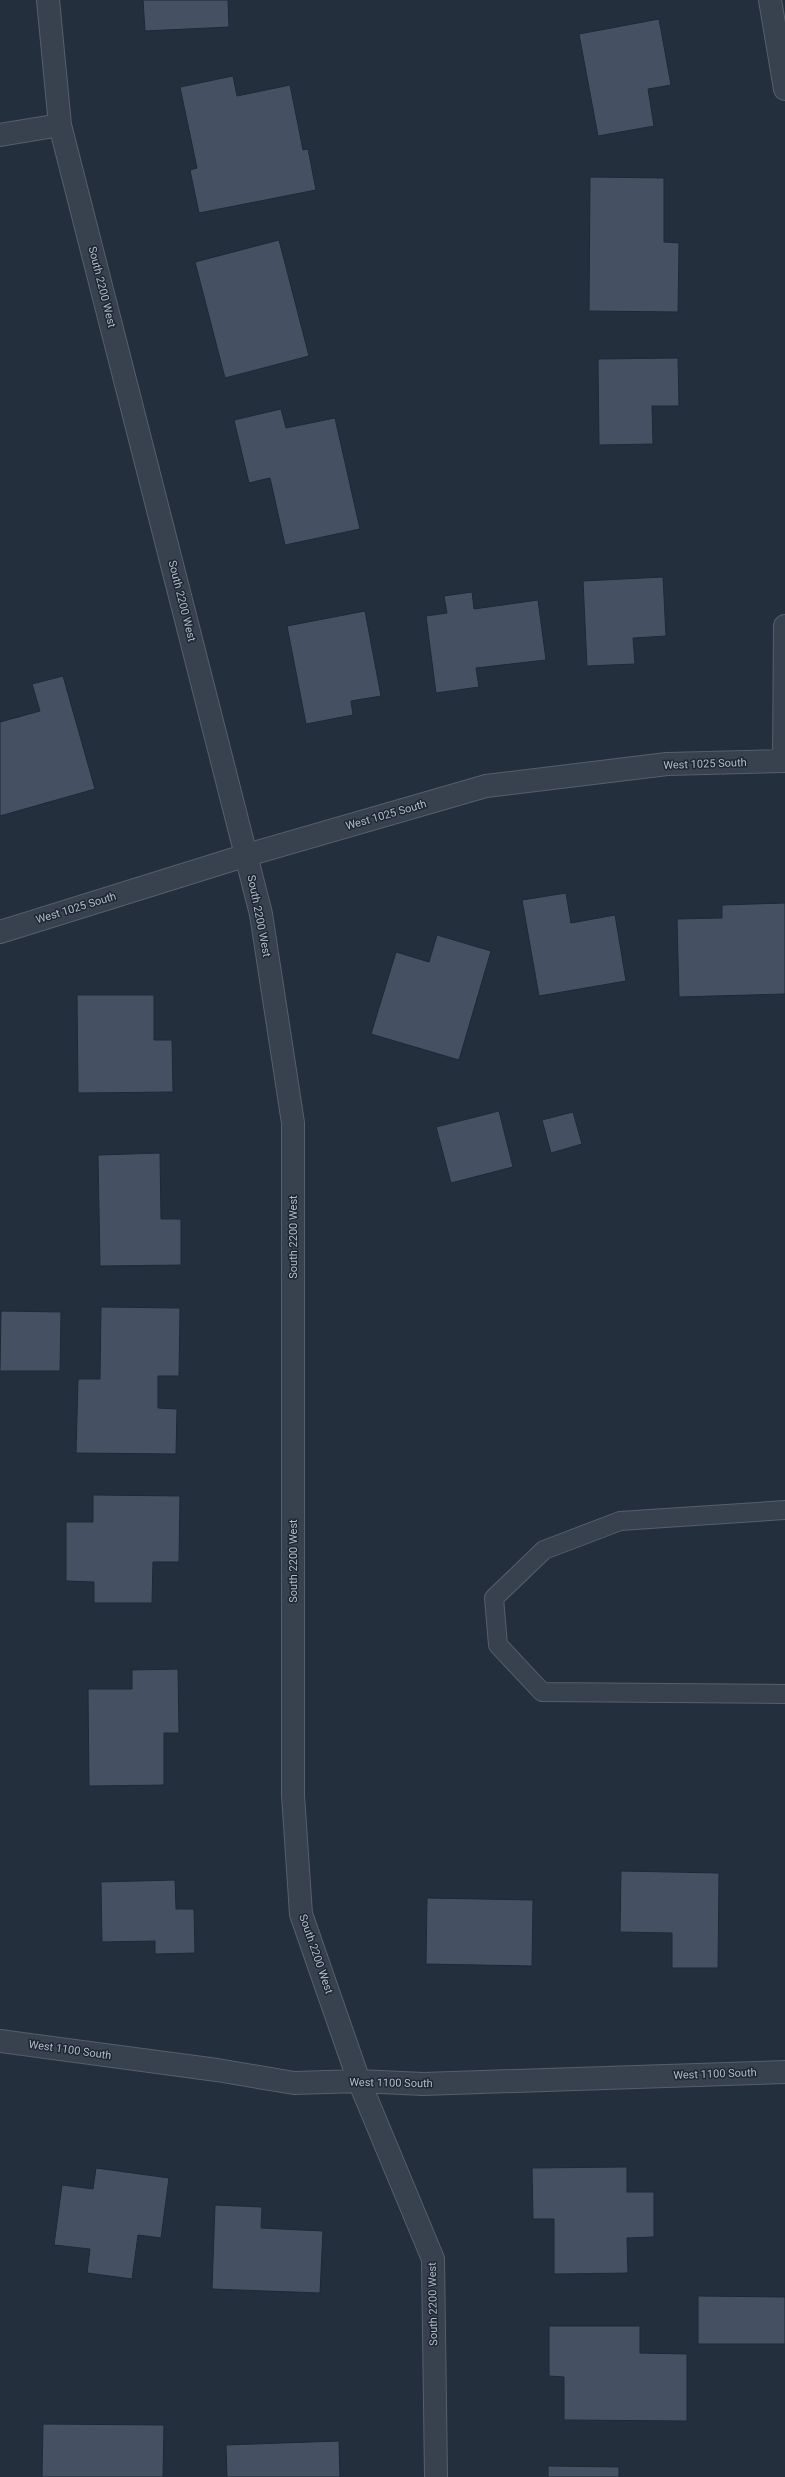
<svg xmlns="http://www.w3.org/2000/svg" width="785" height="2477" viewBox="0 0 785 2477" font-family="Roboto,sans-serif">
	<style>
		.building { fill: #455162; stroke: #1f2835 }
		.lines { fill: none; stroke-linecap: round; stroke-linejoin: round }
		.service-casing { stroke: #565f6c; stroke-width: 20 }
		.minor-casing { stroke: #565f6c; stroke-width: 24 }
		.service { stroke: #38414e; stroke-width: 18 }
		.minor { stroke: #38414e; stroke-width: 22 }
		.labels { text-anchor: middle; dominant-baseline: central; stroke-width: 3; stroke-linejoin: round; paint-order: stroke }
		.street-label { font-size: 11px; fill: #b4bcc9; stroke: #1d2633 }
	</style>
	<rect width="100%" height="100%" fill="#242f3e"/>
	<!-- building -->
	<path class="building" d="M143 0H228L229 27 145 31Z
		M659 19 671 85 648 89 654 126 598 136 579 34Z
		M233 76 237 96 290 85 303 150 308 149 316 190 199 213 190 170 197 168 180 87Z
		M590 177 664 178V242L679 243 678 312 589 311Z
		M279 240 309 356 225 378 195 262Z
		M678 358 679 406H652L653 444 599 445 598 359Z
		M281 409 286 428 335 418 360 529 285 545 270 478 249 483 234 420Z
		M663 577 666 636 633 638 635 664 587 666 583 581Z
		M472 592 474 609 538 600 546 660 476 668 479 687 436 693 426 616 447 613 444 596Z
		M365 611 381 696 351 701 353 715 306 724 287 626Z
		M63 676 95 789 0 816V722L40 711 32 684Z
		M566 893 571 923 615 915 626 981 539 996 522 900Z
		M785 903V994L679 997 677 919 722 918V905Z
		M437 935 491 951 459 1060 371 1034 396 952 429 962Z
		M77 995H154V1040H172L173 1092 78 1093Z
		M499 1111 513 1167 451 1183 436 1127Z
		M573 1112 582 1144 551 1153 542 1120Z
		M160 1153 161 1219H181V1265L100 1266 98 1155Z
		M101 1307 180 1308 179 1376H158V1408L177 1409 176 1454 76 1453 78 1379H100Z
		M1 1311 61 1312 60 1371H0Z
		M93 1495 180 1496 179 1562H153L152 1603H94V1582L66 1581V1522H93Z
		M178 1669 179 1733H164V1785L89 1786 88 1689H132V1670Z
		M621 1871 719 1873 718 1968H672V1933L620 1932Z
		M175 1880 176 1909H194L195 1953 155 1954V1941L102 1942 101 1882Z
		M427 1898 533 1900 532 1966 426 1964Z
		M627 2167V2192H654V2237L627 2238 628 2273 554 2274V2219H533L532 2168Z
		M96 2168 169 2178 161 2238 138 2235 132 2279 87 2273 90 2249 54 2245 62 2185 93 2189Z
		M215 2205 262 2207 261 2228 323 2231 320 2293 212 2289Z
		M698 2296 785 2297V2344H698Z
		M549 2326H640V2353L687 2354V2421L564 2420V2377L549 2376Z
		M43 2424 164 2425 163 2477H42Z
		M339 2441 340 2477H227L226 2445Z
		M548 2466 619 2467V2477H548Z"/>
	<g class="lines">
		<defs>
			<path id="service" d="M785 1510 620 1521 544 1550 494 1598 498 1645 542 1692 785 1694"/>
			<path id="minor" d="M48 0 60 125 261 914 293 1123V1795L301 1914 359 2081 433 2259 436 2477
				M770 0 785 89
				M0 135 60 125
				M0 932 247 855 486 786 667 764 784 761 785 626
				M0 2041 217 2070 294 2083 359 2081 423 2084 785 2072"/>
		</defs>
		<!-- service casing -->
		<use href="#service" class="service-casing"/>
		<!-- minor casing -->
		<use href="#minor" class="minor-casing"/>
		<!-- service -->
		<use href="#service" class="service"/>
		<!-- minor -->
		<use href="#minor" class="minor"/>
	</g>
	<g class="labels">
		<!-- street labels -->
		<g class="street-label">
			<text transform="translate(102 287) rotate(76)">South 2200 West</text>
			<text transform="translate(182 601) rotate(76)">South 2200 West</text>
			<text transform="translate(705 764) rotate(-2)">West 1025 South</text>
			<text transform="translate(386 815) rotate(-16)">West 1025 South</text>
			<text transform="translate(76 908) rotate(-17)">West 1025 South</text>
			<text transform="translate(259 916) rotate(79)">South 2200 West</text>
			<text transform="translate(293 1237) rotate(-90)">South 2200 West</text>
			<text transform="translate(293 1561) rotate(-90)">South 2200 West</text>
			<text transform="translate(316 1954) rotate(71)">South 2200 West</text>
			<text transform="translate(70 2050) rotate(8)">West 1100 South</text>
			<text transform="translate(715 2074) rotate(-2)">West 1100 South</text>
			<text transform="translate(391 2083) rotate(1)">West 1100 South</text>
			<text transform="translate(433 2304) rotate(-91)">South 2200 West</text>
		</g>
	</g>
</svg>
